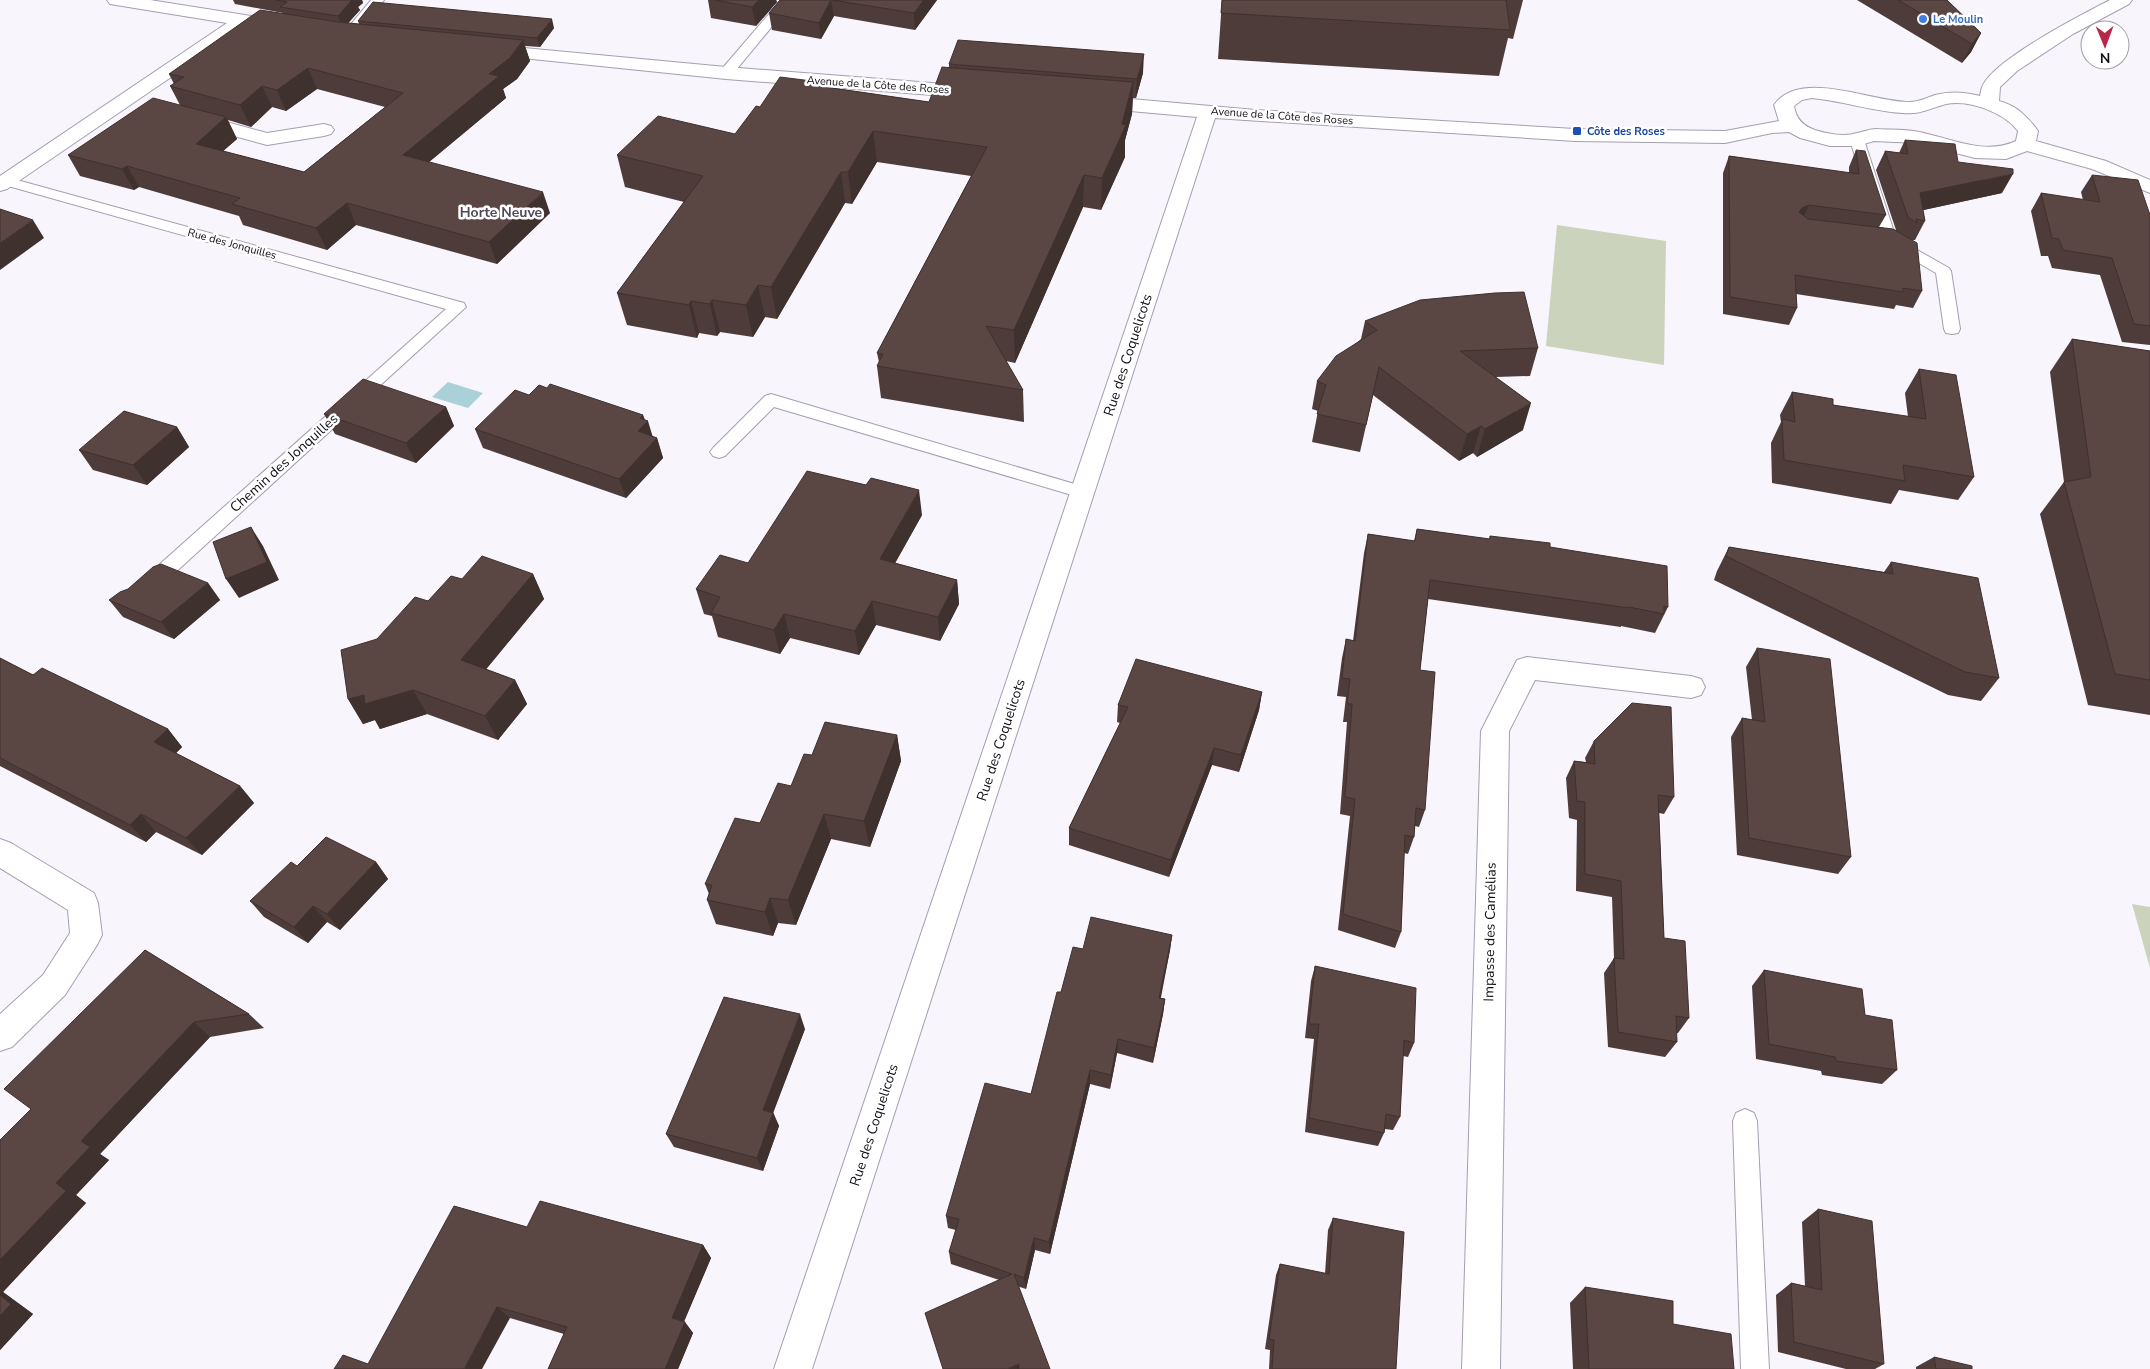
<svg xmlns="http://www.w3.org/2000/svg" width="2150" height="1369" viewBox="0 0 2150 1369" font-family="'Nunito Sans',sans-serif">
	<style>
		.green { fill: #cbd3bc }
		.water { fill: #aad1d7 }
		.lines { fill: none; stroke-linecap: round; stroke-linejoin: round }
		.lane-casing { stroke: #a59eb1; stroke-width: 2 }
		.street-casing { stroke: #a59eb1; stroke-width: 2 }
		.lane { fill: #fff; fill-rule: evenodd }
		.street { fill: #fff; fill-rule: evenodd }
		.wall { fill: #4d3c39; fill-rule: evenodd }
		.shaded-wall { fill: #3f312e }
		.building { fill: #5a4642; stroke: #3f312e }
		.shop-dot { fill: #3f7fe0; stroke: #fff; stroke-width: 2 }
		.transit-dot { fill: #1a4fb4; stroke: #fff; stroke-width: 2 }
		.labels { text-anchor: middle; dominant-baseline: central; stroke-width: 5; stroke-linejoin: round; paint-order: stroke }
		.far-shop-label { font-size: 11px; font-weight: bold; fill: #366cbe; stroke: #fff; text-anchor: start }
		.far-street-label { font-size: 11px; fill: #110e15; stroke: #fff }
		.far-transit-label { font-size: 11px; font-weight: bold; fill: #164399; stroke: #fff; text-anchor: start }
		.far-quarter-label { font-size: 14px; font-weight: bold; fill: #514a5b; stroke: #fff }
		.street-label { font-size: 14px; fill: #110e15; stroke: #fff }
	</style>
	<rect width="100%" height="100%" fill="#f8f5fd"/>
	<!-- green -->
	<path class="green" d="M1557 225 1666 241 1664 365 1546 346Z
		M2132 904 2150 907V968Z"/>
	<!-- water -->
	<path class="water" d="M448 382 483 393 468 408 432 397Z"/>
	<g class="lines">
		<defs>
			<path id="lane" d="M371 0H384L363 26H353L352 23Z
				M781 0H794L731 76H721L719 73 721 70Z
				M1857 136 1862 137 1864 140 1896 238 1949 268 1951 271 1960 329 1958 333 1952 334 1946 333 1944 329 1936 273 1884 243 1881 240 1850 140 1852 137Z
				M6 177 464 303 466 307 156 590 149 592 142 590 140 585 142 580 446 309 1 184V178Z
				M771 394 1088 488 1091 492 1088 496 1082 498 774 407 725 456 719 458 713 456 710 452 713 448 765 396Z
				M1745 1109 1754 1113 1757 1121 1769 1369H1741L1733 1121 1736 1113Z"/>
			<path id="street" d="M107 0H150L282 21 288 22 291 26 288 30 282 31 246 26 7 189 0 191V176L227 23 116 5 110 4Z
				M2110 0H2132L2129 4 2073 34 2017 71 2000 87 1999 101C2017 106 2027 116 2038 131L2036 141 2106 161 2150 180V193L2092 169 2027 151 2006 159 1975 158 1917 143 1874 141 1857 146H1830L1800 138 1789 132 1772 133 1725 143 1575 141 1215 118 812 1369H774L1197 117 1097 108 1090 106 1088 102 1090 98 1097 96 1256 110 1575 129 1725 131 1779 121 1774 105C1800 68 1871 102 1909 102 1919 102 1926 98 1935 95 1950 91 1965 92 1980 96 1981 92 1981 88 1983 85 1997 58 2081 15 2110 0ZM1812 98C1842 101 1872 111 1902 113 1921 115 1930 108 1946 104 1969 99 2005 113 2018 131L2016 141C1984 156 1951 138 1919 132 1905 129 1890 130 1876 129 1869 129 1864 132 1857 133 1845 137 1828 134 1815 130 1803 126 1796 119 1794 106L1802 100Z
				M491 45 726 67 971 86 978 88 980 92 978 96 971 98 726 79 485 54 482 50 485 46Z
				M197 114 267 133 324 124 331 126 334 130 331 134 324 136 267 145 190 124 187 120 190 116Z
				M1527 657 1691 676 1701 679 1705 687 1701 695 1691 698 1535 680 1509 731 1500 1369H1462L1481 731 1517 660Z
				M0 839 11 843 94 893 98 903 102 935 97 945 65 995 12 1047 0 1051V1014L43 975 70 933 68 910 0 868Z"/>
		</defs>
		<!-- lane casing -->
		<use href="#lane" class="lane-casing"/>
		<!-- street casing -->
		<use href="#street" class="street-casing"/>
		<!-- lane -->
		<use href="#lane" class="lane"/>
		<!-- street -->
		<use href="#street" class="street"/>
	</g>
	<!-- wall -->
	<path class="wall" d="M233 0H362L363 3 358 7 360 10 348 23 359 24 358 21 554 28 540 47 525 46 530 61 517 79 503 89 506 98 429 162 550 213 497 264 356 225 327 250 243 225 239 216 139 187 134 190 80 176 68 155 180 105 170 86 174 84 169 74 283 14V13L235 4ZM317 89 385 107 304 172 223 151 237 139 228 120 251 127 272 107 286 111Z
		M708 0H776L777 2 756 26 711 18Z
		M780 0H937L915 30 834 16 821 39 772 30 769 13Z
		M1222 0H1523L1513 39 1508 38 1499 76 1218 59Z
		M1857 0H1947L1981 33 1971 52 1962 63Z
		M949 64 1143 73 1136 98H1133L1132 114 1125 140V157L1101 210 1083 207 1015 363 1006 361 1023 390 1024 422 881 398 877 366 879 362 877 353 971 176 877 162 852 204 845 203 777 319 765 317 753 337 720 332 717 336 699 333 697 338 627 325 617 293 684 202 625 187 617 155 735 134 760 107 820 82V86L929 102 949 68Z
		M1905 140 1958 162 2002 193 1923 210 1925 221 1915 240H1912L1922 291 1913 308 1896 305 1894 309 1796 294 1797 308 1789 325 1723 314V173L1729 156 1849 173V167L1856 150 1886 215 1879 227 1896 230 1876 170 1885 151 1899 153Z
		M2092 175 2150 215V345L2122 342 2100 275 2052 268 2048 256H2041L2031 211 2041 193 2083 200 2081 192Z
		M1365 321 1538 348 1530 376 1496 377 1523 430 1477 457 1473 453 1459 461 1373 395 1360 452 1312 442 1318 411 1312 409 1317 381 1361 339Z
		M2072 339 2150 351V715L2088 705 2040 514 2064 482 2050 372Z
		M1919 369 1974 477 1958 500 1899 490 1891 504 1772 483 1771 443 1781 422 1780 415 1792 392 1833 405 1908 417 1905 393Z
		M529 395 643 415 652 436 657 438 663 458 626 498 483 448 475 429Z
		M446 407 454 426 416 463 335 434 324 414Z
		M177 427 189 447 147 485 93 470 79 450Z
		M922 515 895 563 957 580 959 604 940 641 876 625 859 655 790 638 780 654 718 637 712 616 704 614 696 589 748 563Z
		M1417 529 1489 539 1490 536 1550 547 1668 607 1655 633 1621 626V627L1428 599 1420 670 1425 810 1419 827 1415 826 1414 837 1408 854 1404 853 1401 932 1395 948 1338 930 1350 816 1340 814 1347 722H1343L1346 697 1337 696 1342 658 1346 639 1353 641 1364 553 1368 534 1414 541Z
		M1729 547 1884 572 1891 562 1999 678 1981 701 1948 695 1714 580 1717 571Z
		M533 574 544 599 486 669 515 680 527 704 498 740 427 714 380 729 375 720 363 724 348 699 377 639 428 601 462 579Z
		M208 583 220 600 174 639 123 617 109 600Z
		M1757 648 1851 857 1838 874 1737 855 1731 737 1742 718 1752 720 1746 667Z
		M0 658 33 675 168 729 182 747 176 753 240 786 254 803 202 855 156 832 146 842 0 766Z
		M1262 692 1259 710 1239 772 1212 765 1169 877 1069 845V828L1120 723 1117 722 1118 705Z
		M897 735 901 761 870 847 831 839 796 925 778 923 773 936 716 924 707 900 709 894 705 884 760 823 791 786 812 755Z
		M1594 741 1674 797 1664 814 1659 813 1664 938 1689 1018 1678 1033H1676L1677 1042 1665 1057 1608 1047 1604 973 1614 958 1612 897 1576 891 1577 820 1569 818 1566 778 1574 761 1586 762 1585 758Z
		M376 862 388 879 340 930 327 922 308 943 264 917 250 901 297 866Z
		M1172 935 1170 950 1160 998 1165 999 1163 1014 1153 1063 1117 1053 1110 1089 1090 1084 1050 1254 1035 1250 1026 1289 951 1264 949 1252 956 1230 948 1228 946 1216 1031 1094 1061 992 1083 949Z
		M145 950 249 1014 264 1028 210 1037 100 1154 109 1160 76 1195 86 1203 3 1292 33 1314 0 1350V1140L31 1109Z
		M1315 966 1414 1043 1408 1057 1403 1056 1400 1117 1393 1130 1385 1129 1384 1133 1378 1146 1305 1132 1314 1039 1305 1038 1311 981Z
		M1764 970 1865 1015 1897 1070 1882 1084 1822 1075 1821 1071 1756 1059 1752 986Z
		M805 1029 773 1112 779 1126 763 1171 674 1147 666 1134Z
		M1818 1209 1884 1364 1875 1369H1846L1778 1352 1776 1295 1791 1283 1805 1286 1802 1222Z
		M1333 1218 1396 1369H1269L1270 1350 1265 1349 1276 1275 1280 1264 1325 1274 1328 1230Z
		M527 1227 703 1245 711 1258 684 1321 693 1333 678 1369H548L564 1334 510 1318 368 1364Z
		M1585 1287 1673 1324 1734 1369H1573L1570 1303Z
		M1934 1357 1972 1369H1916V1367Z"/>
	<!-- shaded-wall -->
	<path class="shaded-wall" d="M352 0H362L363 3 358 7 360 10 343 29 338 16Z
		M759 0H776L777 2 756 26 752 7Z
		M831 0 834 16 821 39 819 23Z
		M924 0H937L915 30 914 13Z
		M552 19 554 28 540 47 537 38Z
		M1981 33 1971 52 1962 63 1972 44Z
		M523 40 530 61 517 79 503 89 506 98 411 177 403 155Z
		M1144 54 1143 73 1136 98 1137 79Z
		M308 68 317 89 286 111 277 90Z
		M1133 82 1132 114 1125 140V157L1101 210 1102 178 1122 124Z
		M262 86 272 107 251 127 240 105Z
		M226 117 237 139 207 165 196 144Z
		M873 131 877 162 852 204 848 172Z
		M127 166 139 187 134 190 122 169Z
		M841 172 845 203 777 319 771 287Z
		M2013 174 2002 193 1910 213 1920 193Z
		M1084 175 1083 207 1015 363 1014 330Z
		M543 192 550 213 497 264 489 242Z
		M347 203 356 225 327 250 316 228Z
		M1809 205 1801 222 1799 212 1802 208Z
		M33 220 44 238 0 270V243Z
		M758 285 765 317 753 337 746 305Z
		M712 300 720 332 717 336 710 304Z
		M691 301 699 333 697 338 689 305Z
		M1531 403 1523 430 1477 457 1485 429Z
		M446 407 454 426 416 463 406 443Z
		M643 415 645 423 648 421 654 441 638 431 640 418Z
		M1481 426 1473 453 1459 461 1467 434Z
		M177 427 189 447 147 485 133 465Z
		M657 438 663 458 626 498 619 479Z
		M919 490 922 515 884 583 880 559Z
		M251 527 263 546 279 580 239 598 226 579Z
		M533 574 544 599 474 684 461 660Z
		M957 580 959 604 940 641 938 617Z
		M208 583 220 600 174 639 161 622Z
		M872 601 876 625 859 655 855 631Z
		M784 614 790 638 780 654 774 630Z
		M515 680 527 704 498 740 485 716Z
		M413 690 427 714 380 729 375 720 363 724 348 699 364 695Z
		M1262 692 1259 710 1239 772 1241 755Z
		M168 729 182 747 169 760 154 742Z
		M897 735 901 761 870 847 864 821Z
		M1214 748 1212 765 1169 877 1171 860Z
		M240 786 254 803 202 855 186 838Z
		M141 814 156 832 146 842 130 825Z
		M824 814 831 839 796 925 788 900Z
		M376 862 388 879 340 930 327 914Z
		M770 898 778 923 773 936 765 912Z
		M313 906 327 922 308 943 294 927Z
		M1172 935 1170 950 1158 1013 1159 998Z
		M1165 999 1163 1014 1153 1063 1154 1048Z
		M800 1014 805 1029 769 1124 763 1110Z
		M194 1022 210 1037 100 1154 109 1160 76 1195 86 1203 3 1292 33 1314 0 1350V1260L81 1141Z
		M1118 1039 1117 1053 1110 1089 1111 1075Z
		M1090 1070V1084L1050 1254 1049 1242Z
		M773 1113 779 1126 763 1171 757 1158Z
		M1034 1238 1035 1250 1026 1289 1024 1278Z
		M703 1245 711 1258 681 1329 672 1318Z
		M497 1307 510 1318 482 1369H464Z
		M685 1322 693 1333 678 1369H665Z
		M1019 1364 1020 1369H1007Z"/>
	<!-- building -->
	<path class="building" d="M276 0H352L338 16 280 7 287 2Z
		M715 0H759L752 7Z
		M780 0H831L819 23 769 13Z
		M832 0H924L914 13Z
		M1222 0H1506L1510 30 1221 13Z
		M1898 0H1947L1981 33 1972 44Z
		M373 2 552 19 537 38 358 21Z
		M260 10 338 22 523 40 510 58 489 74 499 76 403 155 543 192 489 242 347 203 316 228 232 204 240 198 127 166 122 169 68 155 153 98 226 117 196 144 304 172 403 93 308 68 277 90 262 86 240 105 170 86 184 77 169 74Z
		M958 40 1144 54 1137 79 949 64Z
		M942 67 1133 82 1122 124 1126 125 1102 178 1084 175 1014 330 986 326 1023 390 877 366 883 354 877 353 987 147 873 131 848 172H841L771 287 758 285 746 305 712 300 710 304 691 301 689 305 617 293 703 176 617 155 658 116 735 134 756 106 760 107 780 77 820 82 818 86 929 102Z
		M1905 140 1955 144 1958 162 2013 169V174L1920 193 1925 221 1916 219 1917 223 1908 217 1885 151 1908 154Z
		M1856 150 1865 151 1886 215 1809 205 1802 208 1799 212 1808 219 1893 229 1917 243 1922 291 1903 288V292L1795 275 1797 308 1730 297 1729 156 1859 174Z
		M2092 175 2138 180 2150 215V326L2134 324 2112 258 2063 250 2059 239 2052 238 2041 193 2100 202Z
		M0 209 33 220 0 243Z
		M1524 292 1538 348 1460 351 1531 403 1485 429 1481 426 1467 434 1379 367 1366 425 1317 414 1326 385 1317 381 1336 356 1377 330 1365 321 1420 300 1495 293Z
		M2072 339 2150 351V680L2115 674 2064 482 2091 477Z
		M1919 369 1956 375 1974 477 1903 465 1905 481 1784 460 1782 419 1795 422 1792 392 1833 399V405L1926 419Z
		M363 379 446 407 406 443 324 414Z
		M550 384 643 415 640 418 648 421 638 431 657 438 619 479 475 429 515 390 529 395 539 385 547 388Z
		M124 411 177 427 133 465 79 450Z
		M807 471 866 485 871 478 919 490 880 559 957 580 938 617 872 601 855 631 784 614 774 630 711 613 720 597 696 589 720 555 748 563Z
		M251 527 267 562 226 579 213 542Z
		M1417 529 1490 539V536L1550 543V547L1667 566 1668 607 1664 606V614L1629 607V608L1430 580 1420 670 1435 672 1425 810 1416 808 1414 837 1405 835 1401 932 1343 914 1355 799 1345 797 1352 704H1347L1350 679 1342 678 1346 639 1355 641 1368 534 1415 541Z
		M1729 547 1893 574 1891 562 1978 578 1999 678 1965 672 1726 556Z
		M482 556 533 574 461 660 515 680 485 716 413 690 365 704 364 695 348 699 341 650 377 639 415 597 428 601 451 576 462 579Z
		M161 564 208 583 161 622 109 600 120 592 128 589 153 567Z
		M1757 648 1830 659 1851 857 1749 838 1742 718 1765 722Z
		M0 658 33 675 42 668 168 729 154 742 240 786 186 838 141 814 130 825 0 758Z
		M1136 659 1262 692 1241 755 1214 748 1171 860 1069 828 1128 707 1118 705Z
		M1632 703 1671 707 1674 797 1658 795 1664 938 1685 941 1689 1018 1676 1016 1677 1042 1618 1032 1614 958 1624 959 1621 881 1585 874V802L1577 801 1574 761 1595 764 1594 741Z
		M825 722 897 735 864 821 824 814 788 900 770 898 765 912 707 900 712 885 705 884 735 818 760 823 778 783 791 786 804 754 812 755Z
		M326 837 376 862 327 914 313 906 294 927 250 901 291 862 297 866Z
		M1091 917 1172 935 1159 998 1165 999 1154 1048 1118 1039 1111 1075 1090 1070 1049 1242 1034 1238 1024 1278 1014 1274 1050 1369H1019V1364L1007 1369H943L925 1313 1012 1274 949 1252 959 1219 946 1216 985 1083 1031 1094 1057 992H1061L1073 947 1083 949Z
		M145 950 249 1014 194 1022 81 1141 90 1147 56 1183 66 1191 0 1260V1140L31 1109 4 1089Z
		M1315 966 1416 988 1414 1043 1404 1040 1400 1117 1386 1114 1384 1133 1309 1118 1319 1024H1309Z
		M1764 970 1862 989 1865 1015 1892 1020 1897 1070 1836 1061 1835 1057 1769 1044Z
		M724 997 800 1014 763 1110 773 1113 757 1158 666 1134Z
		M540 1201 703 1245 672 1318 685 1322 665 1369H548L567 1327 497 1307 464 1369H334L343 1355 368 1364 454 1206 527 1227Z
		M1818 1209 1872 1221 1884 1364 1794 1342 1791 1283 1822 1290Z
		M1333 1218 1404 1232 1396 1369H1272L1274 1340 1269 1339 1280 1264 1329 1274Z
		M1585 1287 1673 1301V1324L1731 1334 1734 1369H1589Z
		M0 1295 11 1304 0 1316Z
		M1934 1357 1972 1366V1369H1936Z"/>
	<!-- markers -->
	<circle class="shop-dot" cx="1923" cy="19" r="5"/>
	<rect class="transit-dot" x="1572" y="126" width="10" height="10" rx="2.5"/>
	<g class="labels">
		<!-- far-shop labels -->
		<g class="far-shop-label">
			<text x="1933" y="19">Le Moulin</text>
		</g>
		<!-- far-street labels -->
		<g class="far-street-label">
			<text transform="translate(878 85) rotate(4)">Avenue de la Côte des Roses</text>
			<text transform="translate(1282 116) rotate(4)">Avenue de la Côte des Roses</text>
			<text transform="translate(232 244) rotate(15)">Rue des Jonquilles</text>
		</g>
		<!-- far-transit labels -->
		<g class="far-transit-label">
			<text x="1587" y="131">Côte des Roses</text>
		</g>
		<!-- far-quarter labels -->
		<g class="far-quarter-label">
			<text x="501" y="212">Horte Neuve</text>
		</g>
		<!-- street labels -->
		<g class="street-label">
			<text transform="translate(1128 355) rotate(-72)">Rue des Coquelicots</text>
			<text transform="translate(284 463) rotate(-42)">Chemin des Jonquilles</text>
			<text transform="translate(1001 740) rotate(-72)">Rue des Coquelicots</text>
			<text transform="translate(1490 932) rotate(-89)">Impasse des Camélias</text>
			<text transform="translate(874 1125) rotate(-72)">Rue des Coquelicots</text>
		</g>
	</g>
	<!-- north arrow -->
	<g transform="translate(2105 45) rotate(179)"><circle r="24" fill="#ffffff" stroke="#a09fa1"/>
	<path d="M0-4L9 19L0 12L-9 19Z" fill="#b82747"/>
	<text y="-8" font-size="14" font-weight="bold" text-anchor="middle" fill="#110e15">N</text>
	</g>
</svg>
